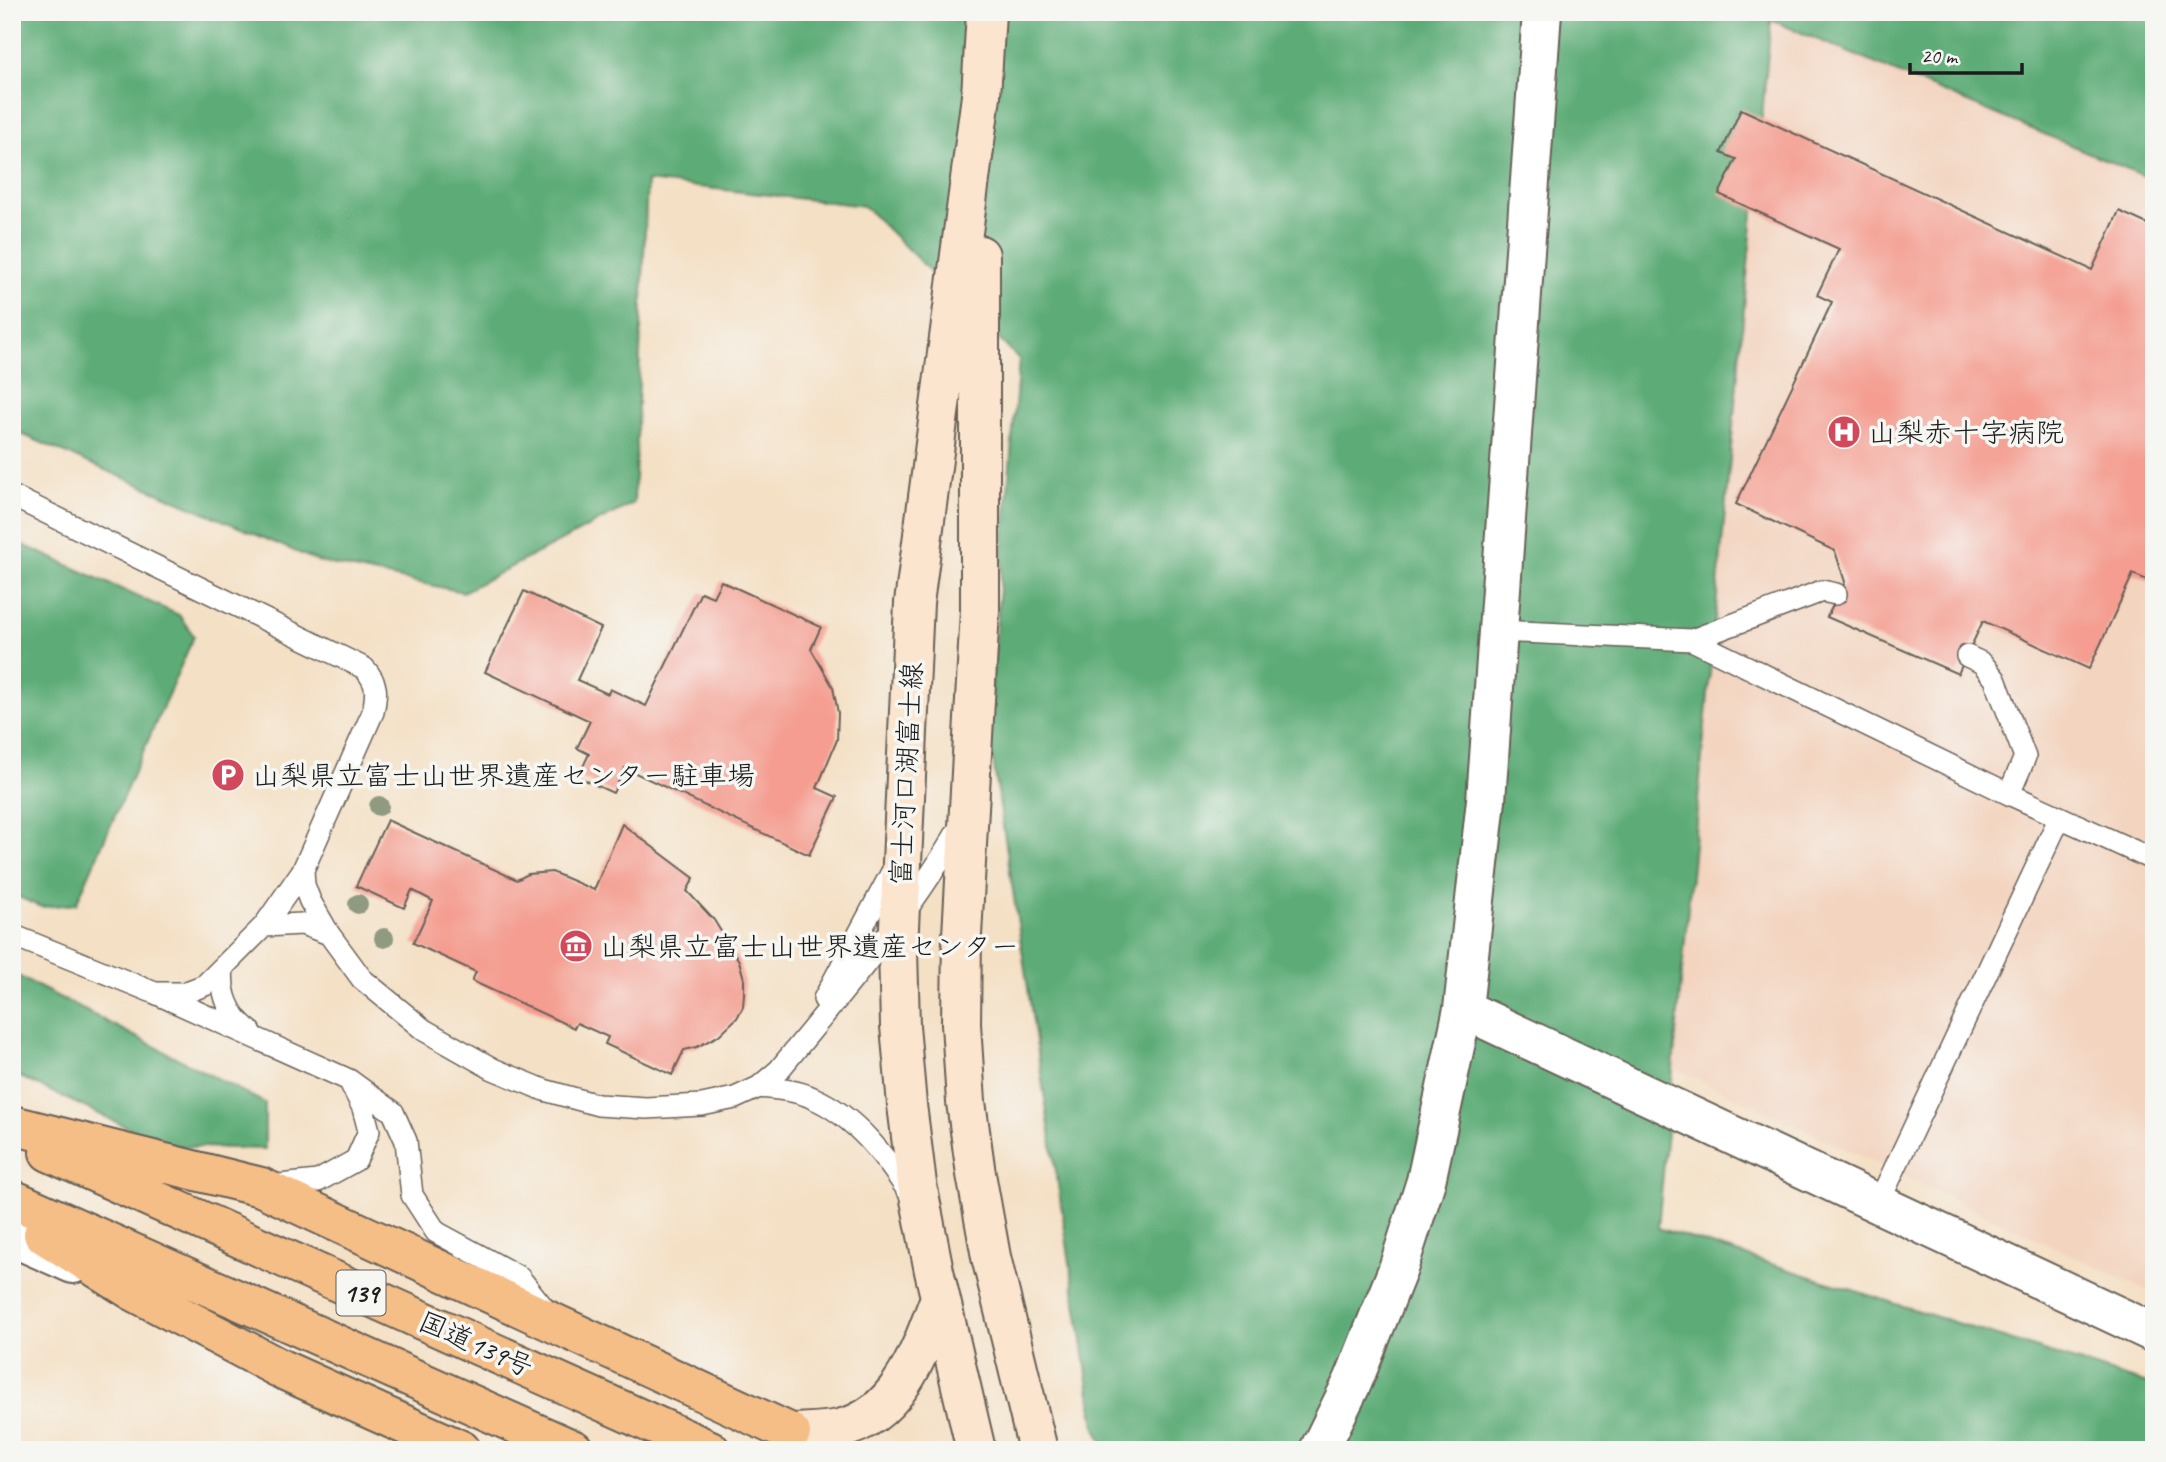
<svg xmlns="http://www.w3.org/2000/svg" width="2166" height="1462" viewBox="0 0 2166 1462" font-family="Caveat,'Klee One',sans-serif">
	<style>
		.built { fill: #f3d4bf }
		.forest { fill: #5dac77; stroke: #3c644a; stroke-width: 2 }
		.building { fill: #f49d90 }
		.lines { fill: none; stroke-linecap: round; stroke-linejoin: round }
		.service-casing { stroke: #686157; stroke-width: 24 }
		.minor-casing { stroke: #686157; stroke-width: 42 }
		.tertiary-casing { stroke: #686157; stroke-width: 42 }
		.secondary-casing { stroke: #686157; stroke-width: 42 }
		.trunk-casing { stroke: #686157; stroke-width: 42 }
		.service { stroke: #fff; stroke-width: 21 }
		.minor { stroke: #fff; stroke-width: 38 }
		.tertiary { stroke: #fff; stroke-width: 38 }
		.secondary { stroke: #fbe5cf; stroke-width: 38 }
		.trunk { stroke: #f6be87; stroke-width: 38 }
		.tree { fill: #909a80 }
		.labels { text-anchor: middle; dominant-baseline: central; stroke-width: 7; stroke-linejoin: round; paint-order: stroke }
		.shield { fill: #f6f6f2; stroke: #5d5d5c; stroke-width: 2 }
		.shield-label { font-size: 26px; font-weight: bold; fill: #1c1c1c }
		.poi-label { font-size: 28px; fill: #1c1c1c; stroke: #f6f6f2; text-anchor: start }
		.street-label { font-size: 28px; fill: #1c1c1c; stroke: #f6f6f2 }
	</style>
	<rect width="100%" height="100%" fill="#f6f6f2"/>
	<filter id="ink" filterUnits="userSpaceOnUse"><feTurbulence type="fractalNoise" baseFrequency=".0143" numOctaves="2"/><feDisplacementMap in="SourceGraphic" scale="14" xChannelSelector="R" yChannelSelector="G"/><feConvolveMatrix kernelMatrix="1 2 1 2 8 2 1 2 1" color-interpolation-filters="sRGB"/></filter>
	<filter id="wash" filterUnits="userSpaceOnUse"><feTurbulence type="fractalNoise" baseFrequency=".00686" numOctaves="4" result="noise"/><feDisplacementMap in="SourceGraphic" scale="28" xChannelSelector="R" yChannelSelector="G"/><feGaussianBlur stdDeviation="1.57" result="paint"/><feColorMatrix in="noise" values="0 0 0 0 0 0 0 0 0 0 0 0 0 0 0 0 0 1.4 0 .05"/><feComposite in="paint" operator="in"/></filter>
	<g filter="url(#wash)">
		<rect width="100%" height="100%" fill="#f4e0c5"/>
		<!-- built -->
		<path class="built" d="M1568 12H1826L2154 161V1294L1540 1005Z"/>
		<!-- forest -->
		<path class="forest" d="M12 12H2154V180L1771 20 1658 1228 2154 1386V1450H1106L1095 1426 988 728 1019 359 864 206 647 181 634 503 463 592 320 562 12 430Z
			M12 540 179 615 194 636 76 904 41 907 12 894Z
			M12 973 265 1103V1149L167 1146 12 1073Z"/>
		<g id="blocks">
			<!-- building -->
			<path class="building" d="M1741 109 2092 270 2119 211 2154 227V583L2133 574 2089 669 1983 621 1958 674 1827 617 1845 582 1835 551 1736 504 1832 302 1817 295 1839 249 1719 194 1736 159 1721 153Z
				M721 581 821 627 811 649 833 687 838 713 837 740 817 788 837 797 809 855 625 768 613 793 578 777 589 754 577 748 590 721 485 672 524 591 601 628 577 680 608 694 610 689 646 706 701 592 713 597Z
				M387 820 517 880 528 874 552 872 594 890 622 824 694 878 687 891 714 920 739 961 744 979V994L743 1007 737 1018 718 1036 697 1047 684 1050 672 1075 605 1044 608 1037 577 1023 574 1028 472 981 476 972 413 943 433 901 412 890 404 908 356 886Z"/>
		</g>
	</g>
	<g filter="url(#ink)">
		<use href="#blocks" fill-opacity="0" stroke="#686157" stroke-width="2"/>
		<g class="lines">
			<defs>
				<path id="service" d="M12 496 364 668C378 683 377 693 373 712L303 870 304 885 310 901 329 934 362 979 424 1030 493 1069 544 1090 598 1105 646 1108 702 1105 735 1098 759 1087 779 1070C843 991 911 914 961 825
					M1498 631 1692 640 2009 794 2154 860
					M1692 640 1822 591 1836 594
					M1967 656 1982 663 1995 679 2025 757 2009 794
					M264 926 303 870
					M12 935 155 993H184L205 985 264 926 302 924 329 934
					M223 967C220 993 229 1017 251 1032
					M155 993 349 1080 393 1112 406 1141 412 1195 436 1232 519 1277 547 1312
					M824 999 893 870
					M759 1087C776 1089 797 1090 813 1098 855 1116 886 1157 910 1194
					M270 1186 318 1181 356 1160 369 1131 363 1108 351 1084
					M1878 1204 2060 817"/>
				<path id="minor" d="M12 1237 73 1264"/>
				<path id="tertiary" d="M1463 1009 2154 1333
					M1319 1450 1353 1381 1398 1269 1426 1181 1463 1009 1486 800 1542 12"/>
				<path id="secondary" d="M980 255V610L962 935 961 1024 966 1102 976 1174 991 1257 1038 1450
					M791 1433C807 1432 824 1432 839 1429 900 1416 921 1348 940 1298
					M976 1450 934 1271 917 1184 907 1105 900 1026 898 949 914 603 981 96 986 12"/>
				<path id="trunk" d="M12 1125 261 1187 791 1433
					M49 1152 710 1450
					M12 1199 574 1450
					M43 1234 133 1291 281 1369 461 1450"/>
			</defs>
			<!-- service casing -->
			<use href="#service" class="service-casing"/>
			<!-- minor casing -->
			<use href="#minor" class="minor-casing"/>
			<!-- tertiary casing -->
			<use href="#tertiary" class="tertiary-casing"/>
			<!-- secondary casing -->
			<use href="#secondary" class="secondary-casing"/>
			<!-- trunk casing -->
			<use href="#trunk" class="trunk-casing"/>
			<!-- service -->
			<use href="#service" class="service"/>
			<!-- minor -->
			<use href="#minor" class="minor"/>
			<!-- tertiary -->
			<use href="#tertiary" class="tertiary"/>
			<!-- secondary -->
			<use href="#secondary" class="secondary"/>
			<!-- trunk -->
			<use href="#trunk" class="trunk"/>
		</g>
		<!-- trees -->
		<g class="tree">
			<circle cx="379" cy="806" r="10"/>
			<circle cx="358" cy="904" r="10"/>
			<circle cx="384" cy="938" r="10"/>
		</g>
	</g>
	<!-- icons -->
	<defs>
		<symbol id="hospital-disc" viewBox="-11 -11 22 22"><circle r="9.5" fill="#d1495b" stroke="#f6f6f2"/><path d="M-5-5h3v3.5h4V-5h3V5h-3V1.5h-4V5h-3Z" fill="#fff"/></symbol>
		<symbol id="parking-disc" viewBox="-11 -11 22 22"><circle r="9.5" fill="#d1495b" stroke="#f6f6f2"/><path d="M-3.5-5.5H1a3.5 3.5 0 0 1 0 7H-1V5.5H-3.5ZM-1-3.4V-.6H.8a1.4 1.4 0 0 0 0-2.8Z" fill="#fff"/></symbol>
		<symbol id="museum-disc" viewBox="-11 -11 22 22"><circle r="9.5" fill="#d1495b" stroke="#f6f6f2"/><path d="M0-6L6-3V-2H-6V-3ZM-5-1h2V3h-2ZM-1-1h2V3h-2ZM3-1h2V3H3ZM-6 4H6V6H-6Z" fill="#fff"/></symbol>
	</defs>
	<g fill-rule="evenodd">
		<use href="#hospital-disc" x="1825" y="413" width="38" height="38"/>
		<use href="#parking-disc" x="209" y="756" width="38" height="38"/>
		<use href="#museum-disc" x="557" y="927" width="38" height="38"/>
	</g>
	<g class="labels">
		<!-- shield labels -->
		<rect class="shield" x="336.5" y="1270.5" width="49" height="45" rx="5"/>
		<g class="shield-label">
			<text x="361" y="1293">139</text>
		</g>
		<!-- poi labels -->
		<g class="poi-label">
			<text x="1868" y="432">山梨赤十字病院</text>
			<text x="252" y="775">山梨県立富士山世界遺産センター駐車場</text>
			<text x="600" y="946">山梨県立富士山世界遺産センター</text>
		</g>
		<!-- street labels -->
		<g class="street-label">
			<text transform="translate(906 774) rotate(-87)">富士河口湖富士線</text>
			<text transform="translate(476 1344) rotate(24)">国道139号</text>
		</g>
	</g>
	<!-- margin -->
	<rect width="2166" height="1462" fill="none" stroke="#f6f6f2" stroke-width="42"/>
	<!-- scale -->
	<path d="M1910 63v10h112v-10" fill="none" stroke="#1c1c1c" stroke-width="3.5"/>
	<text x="1921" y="63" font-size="21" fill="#1c1c1c" stroke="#f6f6f2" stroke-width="5" paint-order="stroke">20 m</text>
</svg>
